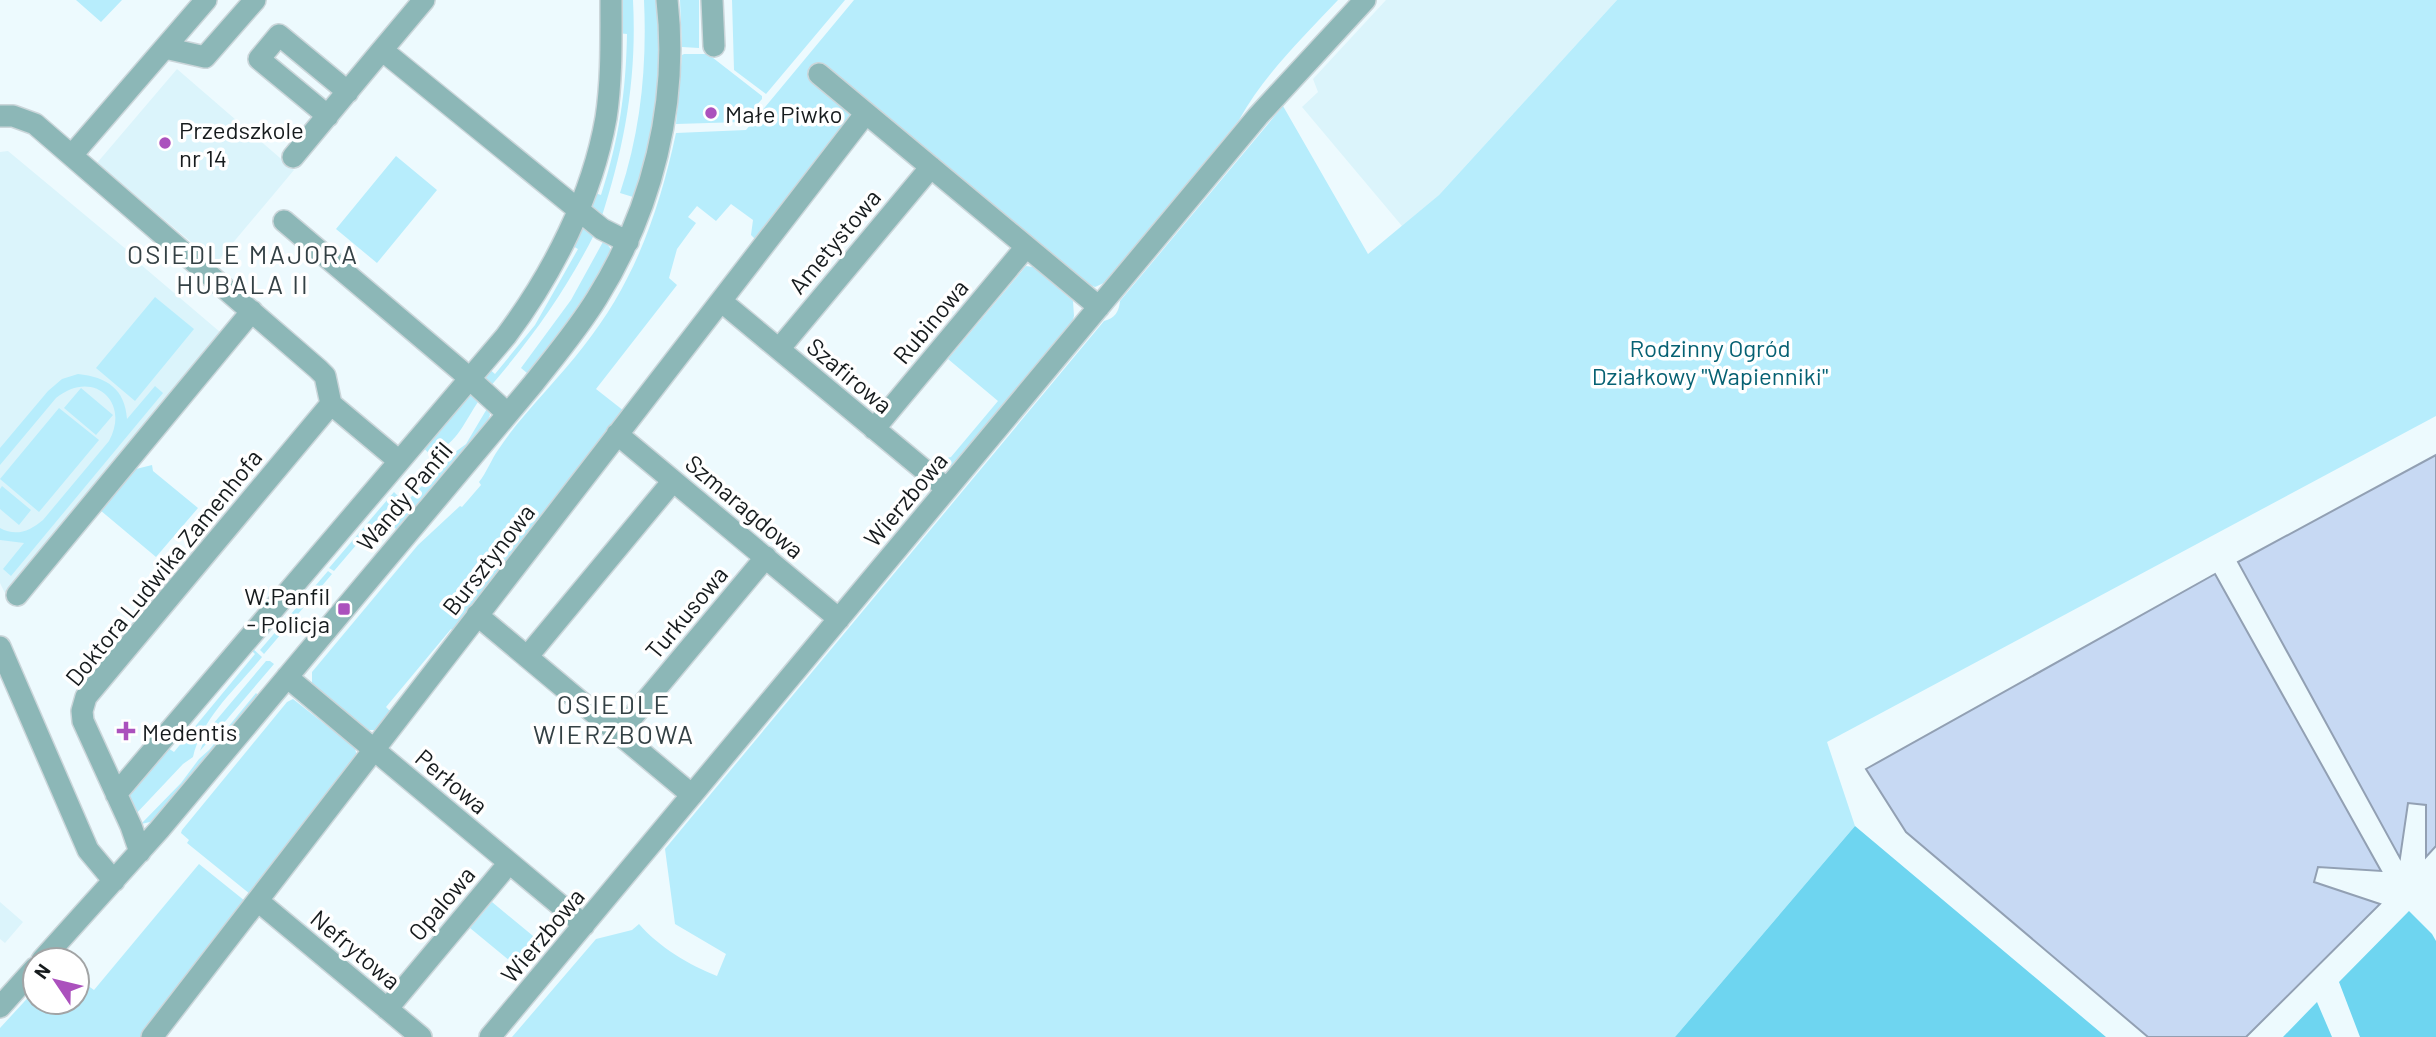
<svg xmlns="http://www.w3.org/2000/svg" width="2436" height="1037" viewBox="0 0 2436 1037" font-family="Barlow,sans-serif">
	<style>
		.built { fill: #dbf4fb }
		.green { fill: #b7edfc }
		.forest { fill: #6ed5f0 }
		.water { fill: #c7d9f3; stroke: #92a0b3; stroke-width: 2 }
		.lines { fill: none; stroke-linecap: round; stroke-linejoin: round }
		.minor-casing { stroke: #cbd6da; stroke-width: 24 }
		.minor { stroke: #8cb7b7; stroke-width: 21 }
		.poi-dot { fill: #ab51bd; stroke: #fff; stroke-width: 2.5 }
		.labels { text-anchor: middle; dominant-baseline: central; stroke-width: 7; stroke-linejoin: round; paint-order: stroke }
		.poi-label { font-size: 24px; fill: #161b1d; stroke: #fff; text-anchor: start }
		.street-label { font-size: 24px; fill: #161b1d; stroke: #fff }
		.park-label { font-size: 24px; fill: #066173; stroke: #fff }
		.neighbourhood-label { font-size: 26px; letter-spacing: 2px; fill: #344145; stroke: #fff }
	</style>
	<rect width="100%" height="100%" fill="#edfafe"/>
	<!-- built -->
	<path class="built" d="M1386 0H1617L1439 195 1402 226 1302 107 1318 92 1313 79Z
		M177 69 294 170 216 263 97 163Z
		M8 151 127 250 126 252 220 332 5 593 0 583V152Z
		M0 902 23 922 5 943 0 939Z"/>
	<!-- green -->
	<path class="green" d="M76 0H122L101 22Z
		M616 0H633C637 78 625 145 601 219L588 202 592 192 601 195C619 140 626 92 627 34L617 33Z
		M644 0H658C663 68 656 133 633 197L620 193C641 130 647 66 644 0Z
		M680 0H699V48L682 47Z
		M732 0H845L766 94 734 70Z
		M854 0H1338C1303 37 1264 75 1239 120L1106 282 1095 287 1088 284 823 68 849 108 853 116 756 240 751 235 753 220 731 204 716 221 697 206 688 217 696 223 677 249 669 278 677 285 596 389 624 411 459 635 451 629 386 707 391 712 378 730H368L312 684V672L418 545 460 506 462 507 481 485 479 482C487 472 491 460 498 450 521 415 557 381 583 347 634 283 659 212 676 133L746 130Z
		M1617 0H2436V416L1827 742 1855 826 1675 1037H512L596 939 632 930 639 924C659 947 689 965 717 976L726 954 675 924 665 849 1104 321C1115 318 1119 312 1120 301L1283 106 1368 254 1439 195Z
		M684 54H708L762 96V99L742 122 676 124 682 55Z
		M396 156 437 190 377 263 336 229Z
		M580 223 595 233C565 292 532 338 489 388L483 378 487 367 495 374 535 325 578 249 569 244Z
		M604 240 610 248V253C587 297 558 335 527 373L521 368 571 300Z
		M1026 266 1033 267 1073 301 1074 316 1072 323 952 466 943 469 931 462 951 457 998 401 948 359Z
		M155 297 194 329 135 401 96 368Z
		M78 374C107 377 125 389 127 419L155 386 163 393 11 576 3 569 24 543 0 540V528C16 537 30 531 43 520L109 441C131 401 92 368 56 398L0 465V448L48 391 62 379Z
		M81 388 113 415 96 435 64 408Z
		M468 395 480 399C463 423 460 441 431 455L421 446Z
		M488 407 490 415 488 420 396 529 393 526 407 510 402 506 432 476 442 462 466 444Z
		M59 408 99 440 39 512 0 479Z
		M152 465 153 471 198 508 156 557 100 510 132 470Z
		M2 486 31 510 19 525 0 509V489Z
		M394 492 398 496 334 571 329 568Z
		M328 571 332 574 264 654 260 650Z
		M250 646 262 657C237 688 202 717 193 757L183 764 133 817 126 791 165 746 174 752 255 654 248 647Z
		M266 661H270L274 664 200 751 208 730Z
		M256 693 258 695 154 818 150 822 141 824 181 783 199 759 209 750Z
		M293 699 355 748 357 757 250 894 187 843 189 840 181 833 182 830 287 702Z
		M199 864 245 901 144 1037H0V1028L35 990V1002H77V978L94 990Z
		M492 902 544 945 522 971 470 928Z"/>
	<!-- forest -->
	<path class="forest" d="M1855 826 2106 1037H1675Z
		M2409 911 2432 934 2436 941V1037H2360L2339 982Z
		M2317 1002 2332 1037H2283Z"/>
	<!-- water -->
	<path class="water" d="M2436 455V846L2426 857V805L2408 803 2400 858 2238 562Z
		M2215 574 2381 871 2318 867 2314 882 2380 904 2246 1037H2148L1906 832 1866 769Z"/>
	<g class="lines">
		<defs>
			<path id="minor" d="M424 0 382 50 602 229 628 242
				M712 0 714 46
				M165 48 205 57 255 0
				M819 74 1099 307
				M0 116H13L35 124 318 369 325 376 331 404
				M328 116 259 59 279 35 348 92
				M72 155 206 0
				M293 157 382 50
				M284 221 460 370 508 414
				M721 301 947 489
				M779 349 931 167
				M331 404 399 461
				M874 429 1026 247
				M617 434 839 619
				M17 595 252 311
				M477 615 692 795
				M0 647 88 850 114 881
				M527 657 673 481
				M287 677 584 925
				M619 733 766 557
				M116 794 506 336C553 273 592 197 606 118 612 79 611 39 611 0
				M140 852 131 826 83 721 82 711 86 697 331 404
				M258 901 421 1037
				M42 960 159 830 533 384C555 356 578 329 597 298 652 210 679 103 667 0
				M0 1007 35 968
				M387 1009 509 863
				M152 1037 866 113
				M490 1037 1258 116 1365 0"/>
		</defs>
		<!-- minor casing -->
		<use href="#minor" class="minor-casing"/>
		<!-- minor -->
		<use href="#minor" class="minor"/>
	</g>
	<!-- markers -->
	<g class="poi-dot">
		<circle cx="711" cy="113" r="7"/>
		<circle cx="165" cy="143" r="7"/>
		<rect x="337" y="602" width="14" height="14" rx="3.5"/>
		<path d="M122.5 720.5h7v7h7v7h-7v7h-7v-7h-7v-7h7z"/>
	</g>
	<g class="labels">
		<!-- poi labels -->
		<g class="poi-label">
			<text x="725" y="113">Małe Piwko</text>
			<text x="179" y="129">Przedszkole<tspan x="179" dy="28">nr 14</tspan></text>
			<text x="330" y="595" text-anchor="end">W.Panfil<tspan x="330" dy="28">- Policja</tspan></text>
			<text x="142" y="731">Medentis</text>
		</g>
		<!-- street labels -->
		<g class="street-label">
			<text transform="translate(834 241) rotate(-50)">Ametystowa</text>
			<text transform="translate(930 321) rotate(-50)">Rubinowa</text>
			<text transform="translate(850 375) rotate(40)">Szafirowa</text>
			<text transform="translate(404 496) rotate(-50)">Wandy Panfil</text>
			<text transform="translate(905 499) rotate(-50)">Wierzbowa</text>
			<text transform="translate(745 506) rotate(40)">Szmaragdowa</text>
			<text transform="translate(488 559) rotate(-52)">Bursztynowa</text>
			<text transform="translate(163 567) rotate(-51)">Doktora Ludwika Zamenhofa</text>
			<text transform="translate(686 612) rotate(-50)">Turkusowa</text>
			<text transform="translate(452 781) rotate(40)">Perłowa</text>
			<text transform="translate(441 903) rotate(-50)">Opalowa</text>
			<text transform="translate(542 935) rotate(-50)">Wierzbowa</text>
			<text transform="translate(356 949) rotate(40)">Nefrytowa</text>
		</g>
		<!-- park labels -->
		<g class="park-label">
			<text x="1710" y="347">Rodzinny Ogród<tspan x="1710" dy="28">Działkowy "Wapienniki"</tspan></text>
		</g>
		<!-- neighbourhood labels -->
		<g class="neighbourhood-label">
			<text x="243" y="253">OSIEDLE MAJORA<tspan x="243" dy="30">HUBALA II</tspan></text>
			<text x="614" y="703">OSIEDLE<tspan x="614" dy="30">WIERZBOWA</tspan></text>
		</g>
	</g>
	<!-- north arrow -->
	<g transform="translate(56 981) rotate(305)"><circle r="33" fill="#ffffff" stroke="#a2a4a5" stroke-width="2"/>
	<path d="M0-5L12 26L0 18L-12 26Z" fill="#ab51bd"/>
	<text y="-10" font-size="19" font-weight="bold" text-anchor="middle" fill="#161b1d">N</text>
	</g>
</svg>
